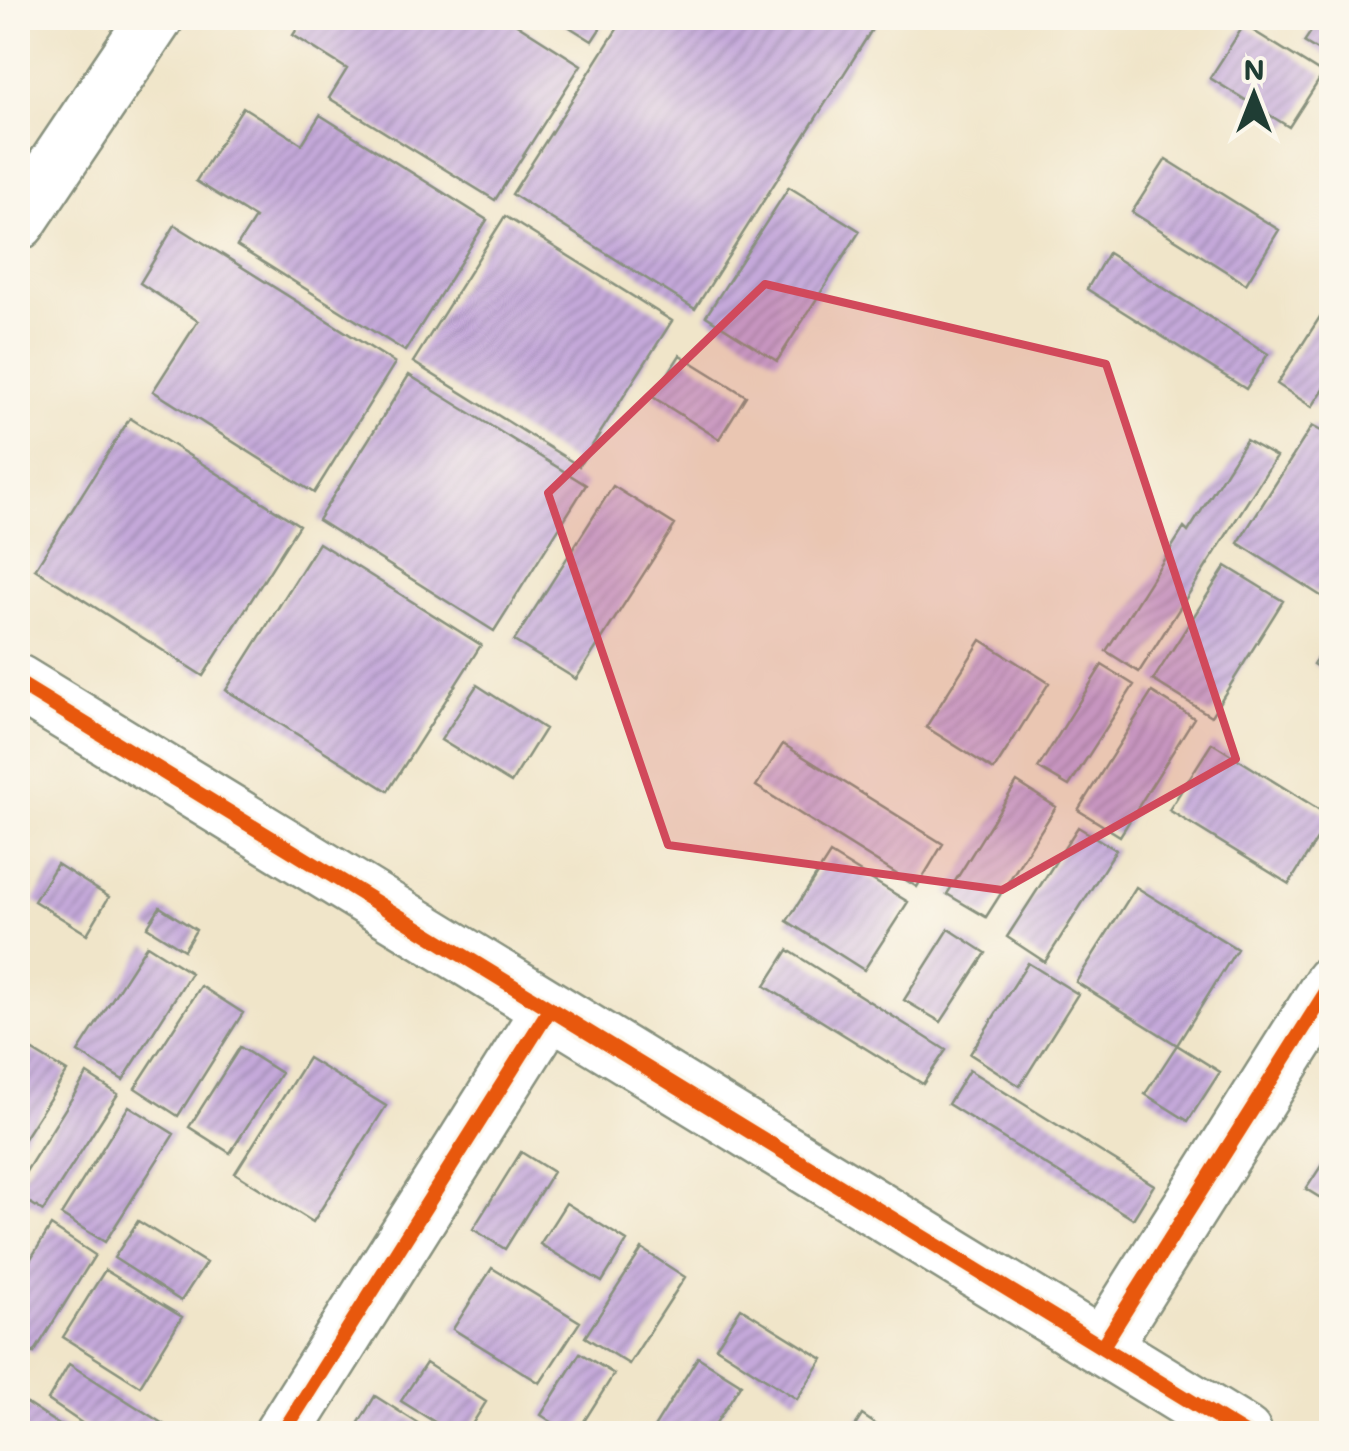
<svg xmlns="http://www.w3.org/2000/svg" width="1349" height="1451" viewBox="0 0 1349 1451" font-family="Mali,sans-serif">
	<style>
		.building { fill: url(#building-hatch) }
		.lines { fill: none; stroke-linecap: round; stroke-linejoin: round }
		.minor-casing { stroke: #88917e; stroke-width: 60 }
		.minor { stroke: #fff; stroke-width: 55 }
		.cycleway-casing { stroke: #fbf7ec; stroke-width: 21 }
		.cycleway { stroke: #e8590c; stroke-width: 15 }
		.marked { fill: #d1495b; fill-opacity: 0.2; stroke: #d1495b; stroke-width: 8; stroke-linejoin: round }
	</style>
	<defs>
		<pattern id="building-hatch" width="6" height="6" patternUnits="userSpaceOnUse" patternTransform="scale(2.5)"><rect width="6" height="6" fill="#c5a9da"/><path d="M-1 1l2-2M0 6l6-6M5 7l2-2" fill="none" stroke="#9f8bb2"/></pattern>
	</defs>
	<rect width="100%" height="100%" fill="#fbf7ec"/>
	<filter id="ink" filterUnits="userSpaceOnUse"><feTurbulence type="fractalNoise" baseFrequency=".01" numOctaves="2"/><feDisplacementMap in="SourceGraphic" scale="20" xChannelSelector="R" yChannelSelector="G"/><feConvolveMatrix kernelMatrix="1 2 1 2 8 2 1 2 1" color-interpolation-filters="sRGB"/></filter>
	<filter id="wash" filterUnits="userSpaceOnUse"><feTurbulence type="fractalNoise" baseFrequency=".0048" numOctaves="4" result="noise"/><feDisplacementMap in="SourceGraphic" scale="40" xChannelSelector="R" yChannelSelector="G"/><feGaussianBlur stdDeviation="2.25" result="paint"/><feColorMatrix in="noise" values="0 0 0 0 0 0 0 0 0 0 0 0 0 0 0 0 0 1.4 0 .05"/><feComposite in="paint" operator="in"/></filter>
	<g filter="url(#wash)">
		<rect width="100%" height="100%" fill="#f0e5c9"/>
		<g id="blocks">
			<!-- building -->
			<path class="building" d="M304 18H507L581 65 495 200 329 98 347 69 293 35Z
				M555 18H607L592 41Z
				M624 18 878 20 695 309 512 194Z
				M1320 18H1332V59L1304 42Z
				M1244 25 1323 74 1289 127 1210 78Z
				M243 107 302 144 320 115 487 220 405 351 237 246 255 218 196 181Z
				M1166 159 1279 230 1246 284 1132 212Z
				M789 187 860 231 777 361 706 316Z
				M505 216 672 321 579 466 413 362Z
				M175 225 395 363 314 493 153 391 198 321 140 283Z
				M1108 253 1268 354 1246 389 1087 289Z
				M1332 298V376L1312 407 1277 384Z
				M680 355 746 396 719 439 653 397Z
				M409 375 586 485 494 631 318 520Z
				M130 418 299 525 203 676 35 569Z
				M1312 426 1332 437V522L1329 527 1332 529V603L1238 543Z
				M1246 440 1276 457 1139 672 1106 651 1184 528 1188 532Z
				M613 486 675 525 576 679 514 641Z
				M319 543 481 645 388 791 226 690Z
				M1226 566 1283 601 1211 716 1153 680Z
				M1332 635V675L1313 664Z
				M981 640 1049 683 994 770 926 727Z
				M1102 665 1134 685 1069 786 1038 768Z
				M477 685 545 729 511 783 441 740Z
				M1152 692 1194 718 1120 836 1078 810Z
				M1212 743 1331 817 1289 884 1169 810Z
				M783 744 943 844 917 887 756 786Z
				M1017 782 1056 807 986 917 947 894Z
				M1078 827 1116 850 1045 962 1007 937Z
				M830 854 908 902 864 970 787 921Z
				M57 864 109 897 87 934 34 901Z
				M1136 887 1237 949 1177 1045 1220 1072 1188 1121 1145 1094 1177 1045 1076 982Z
				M160 907 196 930 184 950 147 927Z
				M949 929 986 953 941 1022 904 1000Z
				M147 945 191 973 123 1080 78 1052Z
				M788 950 946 1050 923 1084 765 986Z
				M1028 963 1078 994 1020 1086 970 1054Z
				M201 986 243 1013 178 1116 135 1088Z
				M18 1042 67 1072 23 1140 18 1137Z
				M240 1047 281 1073 230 1153 189 1127Z
				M308 1058 386 1106 313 1222 235 1173Z
				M969 1070 1154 1185 1133 1219 948 1104Z
				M87 1074 118 1094 43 1211 18 1195V1184Z
				M129 1106 174 1134 105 1242 61 1215Z
				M1332 1149V1205L1306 1189Z
				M521 1152 553 1172 505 1249 473 1229Z
				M566 1203 627 1241 602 1282 540 1244Z
				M138 1221 206 1263 181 1301 114 1258Z
				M51 1226 95 1255 34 1353 18 1343V1279Z
				M642 1249 685 1277 629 1364 585 1337Z
				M492 1268 580 1322 540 1383 453 1329Z
				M105 1270 182 1317 140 1386 63 1337Z
				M741 1308 823 1359 797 1399 716 1347Z
				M580 1353 614 1374 576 1434H570L541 1415Z
				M698 1357 741 1384 709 1434H650Z
				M426 1363 486 1402 466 1434H454L401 1401Z
				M69 1364 179 1434H98L48 1400Z
				M375 1396 435 1434H352Z
				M18 1398 73 1434H18Z
				M862 1415 890 1434H850Z"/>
		</g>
	</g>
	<g filter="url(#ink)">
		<use href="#blocks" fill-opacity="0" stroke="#88917e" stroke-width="2.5"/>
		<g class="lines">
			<defs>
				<path id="minor" d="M18 222 155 18
					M18 683 1244 1434
					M1102 1347 1332 983
					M282 1434 550 1009"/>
			</defs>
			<!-- minor casing -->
			<use href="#minor" class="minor-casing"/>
			<!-- minor -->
			<use href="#minor" class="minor"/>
			<defs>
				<path id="cycleway" d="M18 683 1244 1434
					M1102 1347 1332 983
					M282 1434 550 1009"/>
			</defs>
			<!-- cycleway casing -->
			<use href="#cycleway" class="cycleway-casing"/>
			<!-- cycleway -->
			<use href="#cycleway" class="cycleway"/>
		</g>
	</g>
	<!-- marked area -->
	<path class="marked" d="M765 284 1106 364 1236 759 1002 890 668 845 548 493Z"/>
	<!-- margin -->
	<rect width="1349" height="1451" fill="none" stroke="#fbf7ec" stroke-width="60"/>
	<!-- north arrow -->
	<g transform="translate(1254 95)" stroke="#fbf7ec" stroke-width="8" paint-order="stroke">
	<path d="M0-8L18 38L0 25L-18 38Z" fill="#1f3d34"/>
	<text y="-15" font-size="28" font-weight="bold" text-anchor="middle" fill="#1f3d34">N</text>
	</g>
</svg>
